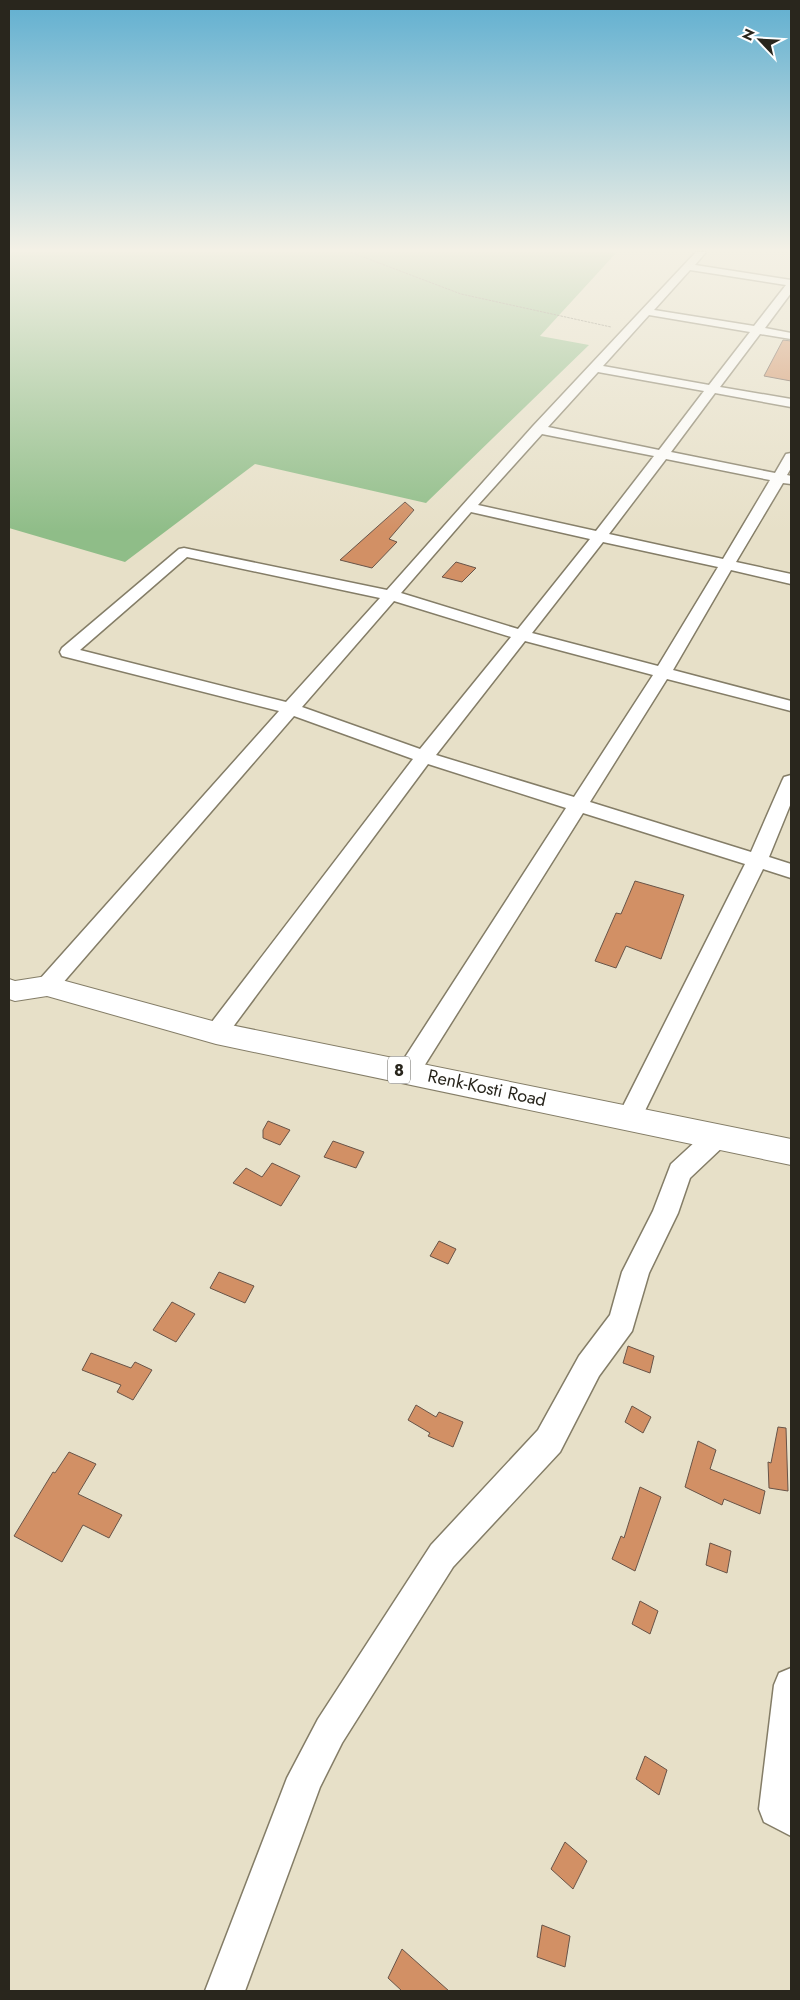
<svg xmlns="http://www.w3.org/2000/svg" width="800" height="2000" viewBox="0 0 800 2000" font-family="Jost,sans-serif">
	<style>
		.green { fill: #8fbd88 }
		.building { fill: #d29065; stroke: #685448 }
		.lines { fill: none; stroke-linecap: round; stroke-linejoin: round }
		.minor-casing { stroke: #847d67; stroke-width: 3 }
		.major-casing { stroke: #847d67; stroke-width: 2 }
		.path { stroke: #847f6f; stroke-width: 1; stroke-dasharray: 2.5 1; stroke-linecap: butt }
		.minor { fill: #fff; fill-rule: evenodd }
		.major { fill: #fff; fill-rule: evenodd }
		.labels { text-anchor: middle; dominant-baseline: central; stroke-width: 4; stroke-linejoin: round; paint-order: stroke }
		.shield { fill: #fff; stroke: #696761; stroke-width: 1 }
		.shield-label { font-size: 16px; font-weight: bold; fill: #29261d }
		.street-label { font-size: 18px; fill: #29261d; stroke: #fff }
	</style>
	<rect width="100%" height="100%" fill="#e7e0c8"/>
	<!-- green -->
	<path class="green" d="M9 252H608L616 253 540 336 589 345 426 503 255 464 125 562 9 528Z"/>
	<!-- building -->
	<path class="building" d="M783 340 791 341V381L764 376Z
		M405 502 414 510 389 539 397 542 372 568 340 560Z
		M456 562 476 568 462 582 442 577Z
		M635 881 684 895 661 959 626 946 616 968 595 961 616 913 621 914Z
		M268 1121 290 1130 280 1145 263 1138V1130Z
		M333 1141 364 1152 356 1168 324 1157Z
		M272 1163 300 1176 281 1206 233 1183 246 1168 262 1177Z
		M439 1241 456 1249 448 1264 430 1256Z
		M219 1272 254 1286 245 1303 210 1288Z
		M172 1302 195 1314 176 1342 153 1330Z
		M628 1346 654 1356 650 1373 623 1363Z
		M91 1353 131 1368 135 1362 152 1370 133 1400 117 1392 121 1385 82 1370Z
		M416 1405 436 1417 439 1412 463 1422 453 1447 428 1436 430 1433 408 1420Z
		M632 1406 651 1417 643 1433 625 1422Z
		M778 1427 786 1428 788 1491 769 1488 768 1462 771 1463Z
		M698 1441 716 1450 710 1469 765 1491 760 1514 724 1499 722 1505 685 1487Z
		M69 1452 96 1464 78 1494 122 1515 109 1538 83 1525 62 1562 14 1536 53 1472 55 1473Z
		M640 1487 661 1497 635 1571 612 1559 621 1536 624 1538Z
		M710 1543 731 1551 727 1573 706 1565Z
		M640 1601 658 1611 650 1634 632 1624Z
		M645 1756 667 1770 659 1795 636 1779Z
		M565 1842 587 1861 573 1889 551 1869Z
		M542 1925 570 1936 565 1967 537 1957Z
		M402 1949 449 1991H402L388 1978Z"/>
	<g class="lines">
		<defs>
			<path id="minor" d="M696 252H706L695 265 791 280V293L765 328 791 333V339L760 334 720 387 791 399V407L715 393 671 452 775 473 786 454 791 453V468L787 475 791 476V484L783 483 736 562 791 574V584L731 570 673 670 791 701V711L667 679 590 802 751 852 782 781 784 777 791 775V803L769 857 791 864V878L763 869 638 1125 629 1128 620 1125 617 1118 745 864 583 813 416 1079 408 1082 400 1079 396 1072 400 1065 566 808 428 764 224 1039 216 1042 208 1039 204 1033 208 1027 413 759 294 716 55 992 47 994 39 992 36 986 39 980 279 711 62 656 60 652 62 648 179 549 184 548 387 590 533 426ZM690 270 786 285 754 326 654 310ZM649 315 750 332 709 385 603 366ZM598 372 704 391 659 450 548 427ZM542 434 654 456 596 531 478 505ZM666 459 770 480 723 559 609 534ZM471 512 590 539 518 629 401 593ZM603 542 718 567 658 666 532 633ZM187 557 380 598 286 702 80 650ZM394 601 511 637 420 749 302 707ZM525 641 653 675 574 797 436 755Z
				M718 1126 727 1129 730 1136 727 1143 690 1178 678 1213 649 1273 632 1331 599 1376 560 1452 453 1567 342 1743 320 1787 245 1991H205L287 1778 318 1719 431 1545 538 1430 579 1356 610 1315 622 1272 653 1211 671 1164 709 1129Z
				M791 1668V1836L764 1822 759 1809 774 1685 779 1673Z"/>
			<path id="major" d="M47 976 216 1022 791 1139V1165L216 1044 47 996 15 1001 9 999V979L15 981Z"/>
		</defs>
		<!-- minor casing -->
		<use href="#minor" class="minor-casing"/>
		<!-- major casing -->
		<use href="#major" class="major-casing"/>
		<!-- path -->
		<path class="path" d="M350 252 461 294 611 327"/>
		<!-- minor -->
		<use href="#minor" class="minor"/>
		<!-- major -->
		<use href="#major" class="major"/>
	</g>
	<!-- sky -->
	<linearGradient id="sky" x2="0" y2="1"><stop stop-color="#60afd0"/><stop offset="0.47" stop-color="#f4f1e6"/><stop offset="1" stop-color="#f4f1e6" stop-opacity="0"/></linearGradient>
	<rect width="800" height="532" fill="url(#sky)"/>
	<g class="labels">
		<!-- shield labels -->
		<rect class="shield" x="388" y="1056.5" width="22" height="27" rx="4"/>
		<g class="shield-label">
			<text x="399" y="1070">8</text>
		</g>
		<!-- street labels -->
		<g class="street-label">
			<text transform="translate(487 1088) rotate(12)">Renk-Kosti Road</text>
		</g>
	</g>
	<!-- border -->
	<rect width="800" height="2000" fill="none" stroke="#29261d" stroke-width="20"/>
	<!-- north arrow -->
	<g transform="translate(760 40) rotate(295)" stroke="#ffffff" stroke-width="4" paint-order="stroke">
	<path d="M0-4L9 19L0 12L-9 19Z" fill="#29261d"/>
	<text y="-8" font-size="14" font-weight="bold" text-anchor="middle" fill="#29261d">N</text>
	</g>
</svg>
